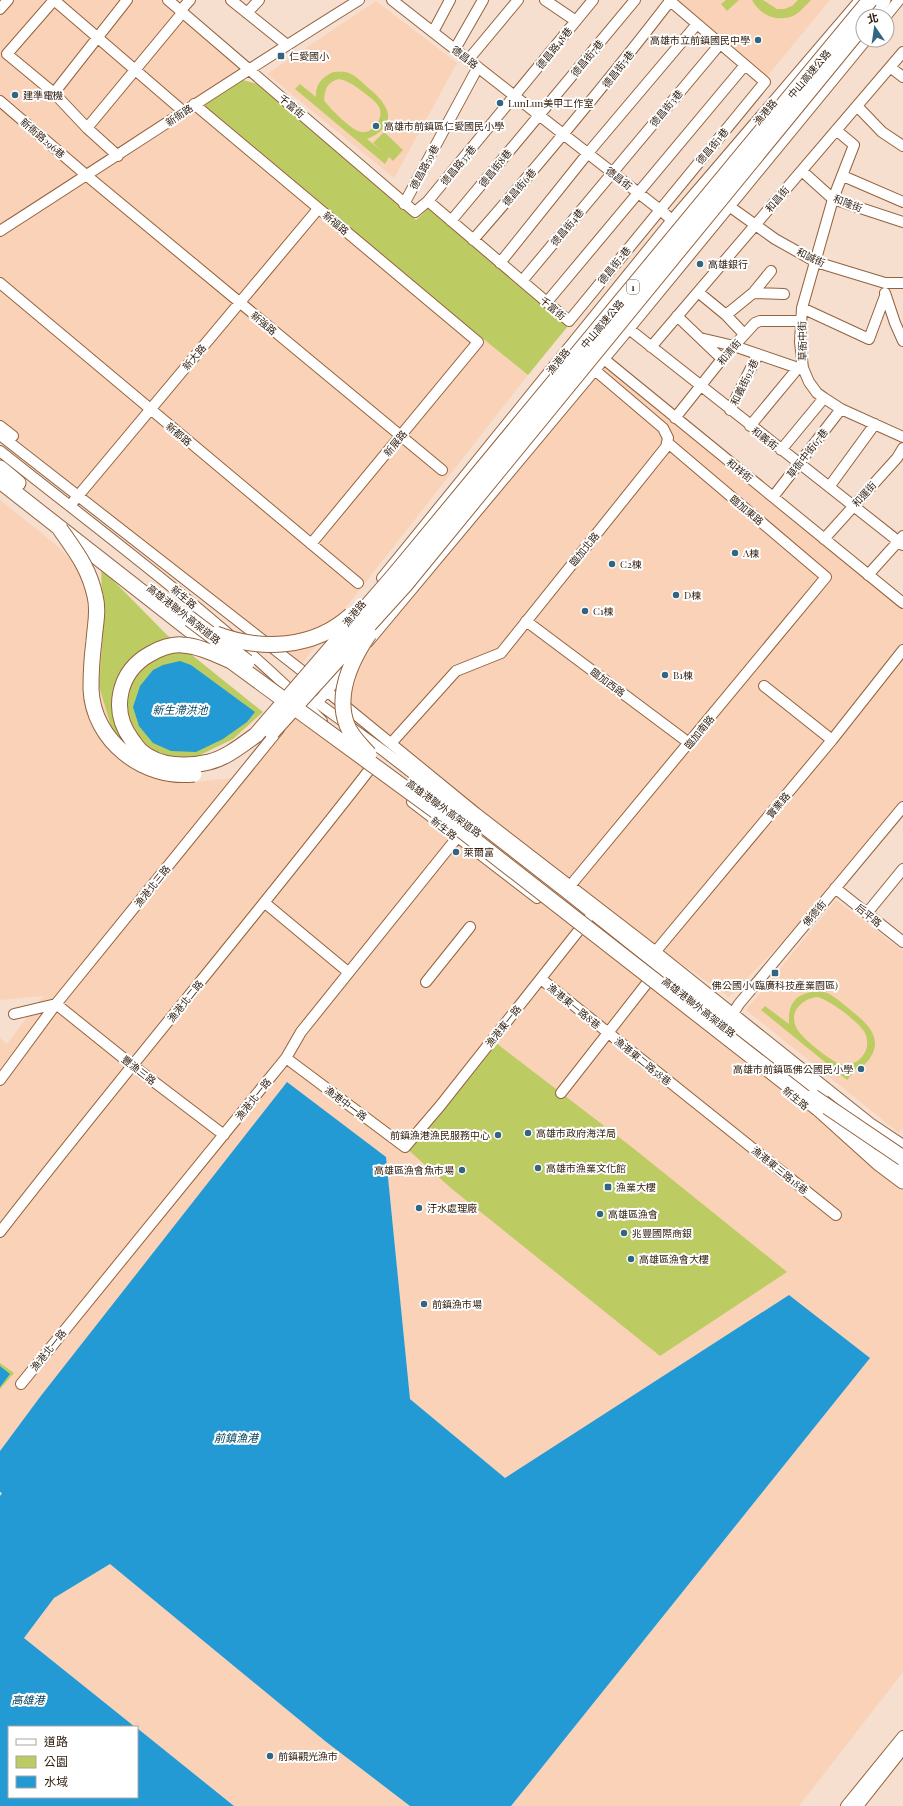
<svg xmlns="http://www.w3.org/2000/svg" width="903" height="1806" viewBox="0 0 903 1806" font-family="'Playfair Display','Noto Sans TC',serif">
	<style>
		.built { fill: #f9d2b8 }
		.green { fill: #bdcc62; fill-rule: evenodd }
		.water { fill: #249ad4 }
		.lines { fill: none; stroke-linecap: round; stroke-linejoin: round }
		.minor-casing { stroke: #94623d; stroke-width: 12 }
		.highway-casing { stroke: #94623d; stroke-width: 17 }
		.minor { stroke: #fff; stroke-width: 10 }
		.highway { stroke: #fff; stroke-width: 15 }
		.highway-bridge-casing { stroke: #94623d; stroke-width: 17; stroke-linecap: butt }
		.highway-bridge { stroke: #fff; stroke-width: 15 }
		.poi-dot { fill: #326582; stroke: #fff; stroke-width: 1.5 }
		.labels { text-anchor: middle; dominant-baseline: central; stroke-width: 4; stroke-linejoin: round; paint-order: stroke }
		.shield { fill: #fff; stroke: #6e6055; stroke-width: 1 }
		.shield-label { font-size: 9px; font-weight: bold; fill: #301c0c }
		.poi-label { font-size: 10px; fill: #301c0c; stroke: #fff; text-anchor: start }
		.street-label { font-size: 10px; fill: #301c0c; stroke: #fff }
		.water-label { font-size: 11px; font-style: italic; fill: #00415e; stroke: #fff }
	</style>
	<rect width="100%" height="100%" fill="#f6dfcf"/>
	<!-- built -->
	<path class="built" d="M0 0H164L240 68 131 146 198 108 528 375 300 666 0 426Z
		M672 0H830L764 80Z
		M376 1 457 63 394 178 267 74Z
		M603 359 903 603V807L835 888 729 997 570 886 326 691Z
		M0 500 55 544 95 584 157 769 184 783 232 778 300 701 903 1171V1672L799 1806H511L870 1358 789 1295 505 1478 410 1399 386 1157 40 1397 0 1451V1038L7 1044 43 996 0 1000Z
		M836 900 903 951V1128L899 1133 746 1010Z
		M110 1564 325 1741 410 1806H234L24 1638 54 1598Z"/>
	<!-- green -->
	<path class="green" d="M726 0H739L727 11 721 4Z
		M752 0H763L777 9H784L792 6 798 0H811C806 5 801 11 795 15 779 23 760 16 752 0Z
		M333 72C339 72 346 71 351 74 357 77 362 82 366 86 389 104 401 124 367 139L384 153 373 143 384 132 403 150 393 161 389 157 385 164 295 89 300 84 316 97C315 85 322 77 333 72ZM339 79C349 81 355 86 363 92 368 96 375 100 379 107 385 118 371 137 358 131 350 128 329 108 324 100 325 89 327 82 339 79Z
		M239 79 258 84 416 220 429 208 568 326 528 375 198 108Z
		M101 568 167 635 263 712 233 739 198 756 160 759 113 733 99 686 103 631Z
		M819 991C831 992 839 1001 848 1008 863 1020 885 1036 870 1058 865 1066 859 1069 850 1070L853 1073 847 1080 761 1010 765 1006 789 1024C788 1002 796 993 819 991ZM817 997C829 999 860 1023 865 1033 868 1040 868 1048 864 1054 860 1060 856 1063 849 1064 844 1065 838 1064 834 1061 825 1056 802 1038 797 1029 788 1013 801 999 817 997Z
		M492 1040 633 1148 787 1272 660 1356 452 1189 405 1147Z
		M0 1363 14 1373 0 1389Z"/>
	<!-- water -->
	<path class="water" d="M180 661 191 665 255 712 247 722 223 739 196 752 171 751 153 743 139 726 133 707 140 686 153 670 163 665Z
		M287 1082 386 1157 410 1399 505 1478 789 1295 870 1358 511 1806H410L325 1741 110 1564 54 1598 24 1638 135 1727H9V1797H137V1728L234 1806H0V1496L2 1493 0 1492V1451L40 1397Z
		M0 1366 10 1374 0 1387Z"/>
	<g class="lines">
		<defs>
			<path id="minor" d="M54 0 7 54 54 93 87 128 118 156
				M54 0 184 112
				M168 0 415 212 428 201 593 0
				M231 0 287 45
				M392 0 664 213 677 225
				M545 0 576 21
				M0 9 8 0
				M181 10 190 0
				M247 13 259 0
				M886 16 899 0
				M433 32 450 0
				M455 49 483 0
				M468 60 518 0
				M890 67 903 77
				M54 93 127 0
				M0 101 86 175 442 470
				M194 104 478 342 311 544
				M857 106 882 132 903 146
				M87 128 183 12
				M836 130 854 145 833 199 802 308 800 342 803 368 809 382 817 393 824 398 841 409 903 437
				M802 171 833 199 903 222
				M843 176 903 202
				M428 201 569 321 765 82 669 0
				M404 204 478 67
				M729 206 775 239 816 262 885 283H903
				M451 221 635 0
				M0 231C120 154 238 75 359 0
				M473 240C541 162 607 83 670 1
				M500 263 588 153 697 24
				M522 281 720 44
				M0 283 358 583
				M698 292 726 315 753 293 771 271
				M753 293 784 294
				M885 293 895 323 903 341
				M547 302 745 65
				M802 308 869 339 885 296
				M726 315 744 334
				M677 316 700 338 734 346 798 368
				M629 329 903 545
				M700 338 722 359
				M651 347 903 52
				M599 355 903 603
				M730 410 758 354
				M675 418 722 359 755 323 760 321H801
				M0 426 13 436
				M750 426 798 368H803
				M0 435 301 670 476 813 656 952 870 1123 903 1145
				M781 450 824 398
				M0 451C109 538 223 621 322 721
				M829 487 875 424
				M773 497 841 409
				M73 502 318 209
				M824 539 897 458 903 448
				M868 575 903 536
				M382 578 672 220 860 0
				M526 621 689 743
				M368 642 629 329 866 40
				M764 686 832 740
				M301 691 385 752 565 892 823 1098
				M317 703 349 665
				M394 740 456 671 501 653 666 447 668 438 663 428 590 366
				M412 802 537 898
				M570 886 826 577 668 443
				M835 888 903 942
				M265 903 348 972
				M867 913 903 869
				M651 957 832 740 903 650
				M541 979 836 1215
				M426 982 470 927
				M14 1014 56 1004 132 1065 224 1135
				M730 1018 739 1004 903 807
				M286 1058 405 1147 440 1106 587 920
				M0 1080 56 1004 279 729
				M561 1093 647 983
				M0 1232C121 1076 249 925 370 769
				M21 1384 286 1058 301 1032 476 814
				M846 1806 903 1736
				M858 1806 903 1749"/>
			<path id="highway" d="M871 16 883 0
				M0 468 18 483
				M0 481 222 655
				M818 1108 879 1163 903 1181
				M883 1152 903 1167"/>
		</defs>
		<!-- minor casing -->
		<use href="#minor" class="minor-casing"/>
		<!-- highway casing -->
		<use href="#highway" class="highway-casing"/>
		<!-- minor -->
		<use href="#minor" class="minor"/>
		<!-- highway -->
		<use href="#highway" class="highway"/>
		<defs>
			<path id="highway-bridge" d="M60 529C76 552 89 568 95 596 99 611 95 625 94 641 92 656 91 673 91 689 93 741 144 780 194 774
				M190 619 247 662
				M216 634C261 651 314 649 351 615
				M369 634C352 659 335 694 347 725 351 736 361 745 369 754
				M272 732 405 585 863 25
				M813 1097 903 1158
				M818 1108 455 825 231 661C215 654 199 646 182 645 171 644 159 649 150 654 118 672 110 711 132 740 135 744 138 749 142 752 160 767 187 767 209 762 226 758 242 745 256 735L396 573 870 0"/>
		</defs>
		<!-- highway-bridge casing -->
		<use href="#highway-bridge" class="highway-bridge-casing"/>
		<!-- highway-bridge -->
		<use href="#highway-bridge" class="highway-bridge"/>
	</g>
	<!-- markers -->
	<g class="poi-dot">
		<circle cx="758" cy="40" r="4"/>
		<rect x="277" y="52" width="8" height="8" rx="2"/>
		<circle cx="15" cy="95" r="4"/>
		<circle cx="500" cy="103" r="4"/>
		<circle cx="376" cy="126" r="4"/>
		<circle cx="700" cy="264" r="4"/>
		<circle cx="735" cy="553" r="4"/>
		<circle cx="612" cy="564" r="4"/>
		<circle cx="676" cy="595" r="4"/>
		<circle cx="585" cy="611" r="4"/>
		<circle cx="665" cy="675" r="4"/>
		<circle cx="456" cy="852" r="4"/>
		<rect x="771" y="969" width="8" height="8" rx="2"/>
		<circle cx="861" cy="1069" r="4"/>
		<circle cx="528" cy="1133" r="4"/>
		<circle cx="498" cy="1135" r="4"/>
		<circle cx="538" cy="1168" r="4"/>
		<circle cx="462" cy="1170" r="4"/>
		<rect x="604" y="1183" width="8" height="8" rx="2"/>
		<circle cx="419" cy="1208" r="4"/>
		<circle cx="600" cy="1214" r="4"/>
		<circle cx="624" cy="1233" r="4"/>
		<circle cx="631" cy="1259" r="4"/>
		<circle cx="424" cy="1304" r="4"/>
		<circle cx="270" cy="1756" r="4"/>
	</g>
	<g class="labels">
		<!-- shield labels -->
		<rect class="shield" x="627" y="280" width="12" height="14" rx="3"/>
		<g class="shield-label">
			<text x="633" y="287">1</text>
		</g>
		<!-- poi labels -->
		<g class="poi-label">
			<text x="750" y="40" text-anchor="end">高雄市立前鎮國民中學</text>
			<text x="289" y="56">仁愛國小</text>
			<text x="23" y="95">建準電機</text>
			<text x="508" y="103">LunLun美甲工作室</text>
			<text x="384" y="126">高雄市前鎮區仁愛國民小學</text>
			<text x="708" y="264">高雄銀行</text>
			<text x="743" y="553">A棟</text>
			<text x="620" y="564">C2棟</text>
			<text x="684" y="595">D棟</text>
			<text x="593" y="611">C1棟</text>
			<text x="673" y="675">B1棟</text>
			<text x="464" y="852">萊爾富</text>
			<text x="775" y="985" text-anchor="middle">佛公國小(臨廣科技產業園區)</text>
			<text x="853" y="1069" text-anchor="end">高雄市前鎮區佛公國民小學</text>
			<text x="536" y="1133">高雄市政府海洋局</text>
			<text x="490" y="1135" text-anchor="end">前鎮漁港漁民服務中心</text>
			<text x="546" y="1168">高雄市漁業文化館</text>
			<text x="454" y="1170" text-anchor="end">高雄區漁會魚市場</text>
			<text x="616" y="1187">漁業大樓</text>
			<text x="427" y="1208">汙水處理廠</text>
			<text x="608" y="1214">高雄區漁會</text>
			<text x="632" y="1233">兆豐國際商銀</text>
			<text x="639" y="1259">高雄區漁會大樓</text>
			<text x="432" y="1304">前鎮漁市場</text>
			<text x="278" y="1756">前鎮觀光漁市</text>
		</g>
		<!-- street labels -->
		<g class="street-label">
			<text transform="translate(554 48) rotate(-51)">德昌路48巷</text>
			<text transform="translate(465 57) rotate(38)">德昌路</text>
			<text transform="translate(587 58) rotate(-50)">德昌街7巷</text>
			<text transform="translate(618 69) rotate(-52)">德昌街5巷</text>
			<text transform="translate(809 74) rotate(-50)">中山高速公路</text>
			<text transform="translate(292 106) rotate(41)">千富街</text>
			<text transform="translate(666 108) rotate(-50)">德昌街3巷</text>
			<text transform="translate(765 112) rotate(-50)">漁港路</text>
			<text transform="translate(179 115) rotate(-34)">新衙路</text>
			<text transform="translate(43 138) rotate(41)">新衙路296巷</text>
			<text transform="translate(712 146) rotate(-50)">德昌街1巷</text>
			<text transform="translate(458 165) rotate(-50)">德昌路37巷</text>
			<text transform="translate(424 167) rotate(-62)">德昌路59巷</text>
			<text transform="translate(495 168) rotate(-51)">德昌街8巷</text>
			<text transform="translate(619 178) rotate(38)">德昌街</text>
			<text transform="translate(519 187) rotate(-49)">德昌街6巷</text>
			<text transform="translate(777 199) rotate(-49)">和昌街</text>
			<text transform="translate(848 203) rotate(21)">和隆街</text>
			<text transform="translate(336 223) rotate(40)">新福路</text>
			<text transform="translate(567 227) rotate(-50)">德昌街4巷</text>
			<text transform="translate(811 257) rotate(25)">和誠街</text>
			<text transform="translate(614 265) rotate(-51)">德昌街2巷</text>
			<text transform="translate(553 308) rotate(40)">千富街</text>
			<text transform="translate(264 323) rotate(40)">新強路</text>
			<text transform="translate(602 324) rotate(-50)">中山高速公路</text>
			<text transform="translate(802 341) rotate(-91)">草衙中街</text>
			<text transform="translate(729 352) rotate(-50)">和清街</text>
			<text transform="translate(194 357) rotate(-50)">新大路</text>
			<text transform="translate(558 361) rotate(-51)">漁港路</text>
			<text transform="translate(744 382) rotate(-64)">和義街92巷</text>
			<text transform="translate(179 434) rotate(40)">新都路</text>
			<text transform="translate(765 438) rotate(38)">和義街</text>
			<text transform="translate(395 443) rotate(-51)">新展路</text>
			<text transform="translate(807 453) rotate(-52)">草衙中街67巷</text>
			<text transform="translate(740 470) rotate(39)">和祥街</text>
			<text transform="translate(864 494) rotate(-48)">和運街</text>
			<text transform="translate(747 510) rotate(40)">臨加東路</text>
			<text transform="translate(584 549) rotate(-51)">臨加北路</text>
			<text transform="translate(184 597) rotate(40)">新生路</text>
			<text transform="translate(354 613) rotate(-51)">漁港路</text>
			<text transform="translate(184 614) rotate(38)">高雄港聯外高架道路</text>
			<text transform="translate(608 682) rotate(37)">臨加西路</text>
			<text transform="translate(699 732) rotate(-51)">臨加南路</text>
			<text transform="translate(778 805) rotate(-50)">實業路</text>
			<text transform="translate(444 808) rotate(36)">高雄港聯外高架道路</text>
			<text transform="translate(444 828) rotate(38)">新生路</text>
			<text transform="translate(152 886) rotate(-51)">漁港北三路</text>
			<text transform="translate(814 913) rotate(-50)">佛德街</text>
			<text transform="translate(869 915) rotate(39)">后平路</text>
			<text transform="translate(185 1001) rotate(-51)">漁港北二路</text>
			<text transform="translate(574 1006) rotate(39)">漁港東一路8巷</text>
			<text transform="translate(699 1007) rotate(38)">高雄港聯外高架道路</text>
			<text transform="translate(503 1026) rotate(-51)">漁港東一路</text>
			<text transform="translate(643 1061) rotate(39)">漁港東二路58巷</text>
			<text transform="translate(139 1070) rotate(38)">豐漁三路</text>
			<text transform="translate(796 1098) rotate(39)">新生路</text>
			<text transform="translate(253 1099) rotate(-51)">漁港北一路</text>
			<text transform="translate(346 1103) rotate(37)">漁港中一路</text>
			<text transform="translate(780 1170) rotate(39)">漁港東三路18巷</text>
			<text transform="translate(48 1350) rotate(-51)">漁港北一路</text>
		</g>
		<!-- water labels -->
		<g class="water-label">
			<text x="180" y="709">新生滯洪池</text>
			<text x="236" y="1437">前鎮漁港</text>
			<text x="28" y="1699">高雄港</text>
		</g>
	</g>
	<!-- legend -->
	<rect x="8" y="1726" width="130" height="72" fill="#ffffff" stroke="#aca49e"/>
	<rect x="16" y="1739" width="20" height="6" fill="#ffffff" stroke="#aca49e"/>
	<text x="44" y="1746" font-size="12" fill="#301c0c">道路</text>
	<rect x="16" y="1756" width="20" height="12" fill="#bdcc62" stroke="#aca49e"/>
	<text x="44" y="1766" font-size="12" fill="#301c0c">公園</text>
	<rect x="16" y="1776" width="20" height="12" fill="#249ad4" stroke="#aca49e"/>
	<text x="44" y="1786" font-size="12" fill="#301c0c">水域</text>
	<!-- north arrow -->
	<g transform="translate(875 28) rotate(347)"><circle r="19" fill="#ffffff" stroke="#aca49e"/>
	<path d="M0-3L7 15L0 10L-7 15Z" fill="#326582"/>
	<text y="-6" font-size="11" font-weight="bold" text-anchor="middle" fill="#301c0c">北</text>
	</g>
</svg>
